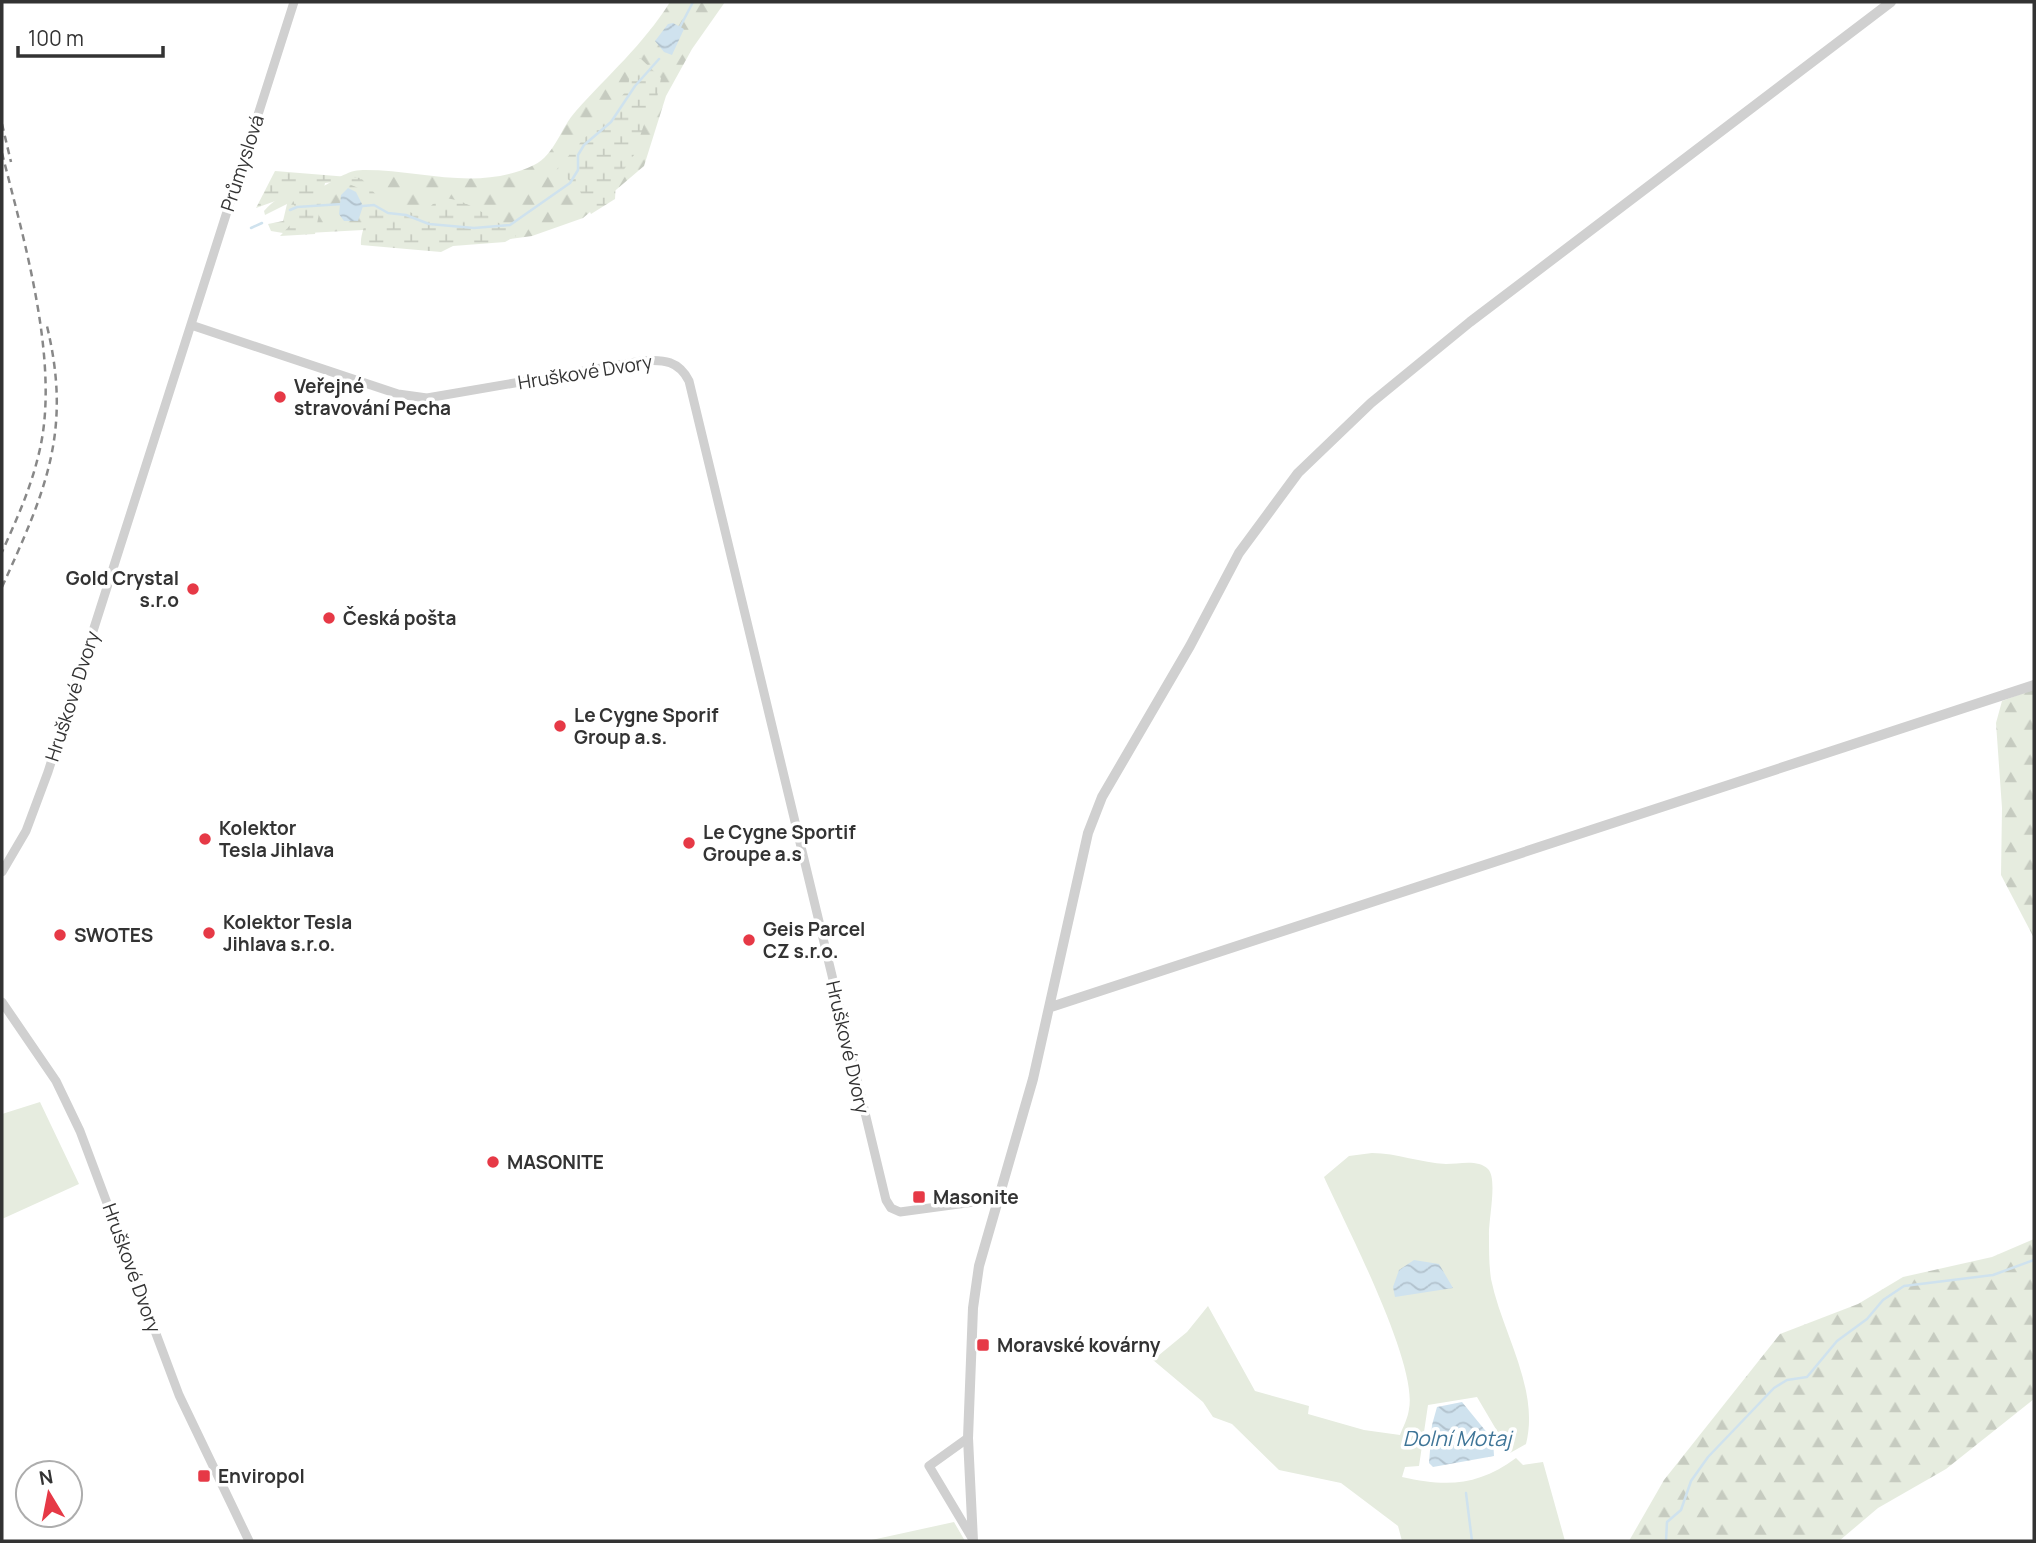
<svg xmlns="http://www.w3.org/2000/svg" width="2036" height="1543" viewBox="0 0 2036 1543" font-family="Manrope,sans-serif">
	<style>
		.green { fill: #e6ecdf }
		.forest { fill: url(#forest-firs) }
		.wetland { fill: url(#wetland-marsh) }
		.water { fill: url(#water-waves) }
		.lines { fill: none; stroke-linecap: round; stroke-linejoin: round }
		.stream { stroke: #cfe2ee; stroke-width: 2.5 }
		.minor { stroke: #d0d0d0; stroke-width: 9 }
		.tertiary { stroke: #d0d0d0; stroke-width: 10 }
		.rail { stroke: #888; stroke-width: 2.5; stroke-dasharray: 7 5; stroke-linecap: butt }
		.poi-dot { fill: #e63946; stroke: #fff; stroke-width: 2.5 }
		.labels { text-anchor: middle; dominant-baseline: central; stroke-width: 7; stroke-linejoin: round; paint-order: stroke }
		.street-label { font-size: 19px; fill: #333; stroke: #fff }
		.poi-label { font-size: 19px; font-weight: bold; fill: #333; stroke: #fff; text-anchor: start }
		.water-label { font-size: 21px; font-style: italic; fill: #3f7597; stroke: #fff }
	</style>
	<defs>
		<pattern id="forest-firs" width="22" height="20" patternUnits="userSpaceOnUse" patternTransform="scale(1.75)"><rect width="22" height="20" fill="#e6ecdf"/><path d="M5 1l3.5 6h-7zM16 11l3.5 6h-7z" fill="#c6cbc0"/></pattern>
		<pattern id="wetland-marsh" width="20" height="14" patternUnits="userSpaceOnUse" patternTransform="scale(1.75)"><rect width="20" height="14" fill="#e6ecdf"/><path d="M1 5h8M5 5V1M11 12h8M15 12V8" fill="none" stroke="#c6cbc0"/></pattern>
		<pattern id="water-waves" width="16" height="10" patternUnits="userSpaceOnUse" patternTransform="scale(1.75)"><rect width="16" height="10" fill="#cfe2ee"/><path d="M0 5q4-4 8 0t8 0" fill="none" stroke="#b2c2cd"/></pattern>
	</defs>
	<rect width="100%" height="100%" fill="#fff"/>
	<!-- green -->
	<path class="green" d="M40 1102 79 1184 2 1219V1114Z
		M1372 1153C1397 1153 1421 1163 1446 1164 1459 1164 1478 1159 1488 1169 1498 1179 1488 1221 1489 1236 1489 1251 1489 1265 1491 1279 1502 1333 1540 1389 1526 1444L1510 1453 1477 1397 1428 1405 1419 1466 1405 1467 1402 1477C1447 1487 1478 1486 1516 1458L1523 1465 1543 1462 1565 1541H1402L1398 1526 1341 1483 1279 1470 1232 1424 1213 1417 1203 1402 1153 1360 1187 1332 1208 1306 1255 1391 1309 1406 1308 1414 1364 1430 1400 1435C1403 1427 1408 1418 1409 1409 1418 1363 1345 1224 1324 1177L1349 1156Z
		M954 1522 965 1541H867Z"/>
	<!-- forest -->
	<path class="forest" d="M670 2H725L692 49 666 96 644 166 583 218 532 236 472 244 363 230 289 234 271 231 268 224 283 221 287 204 265 215 264 211C285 188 294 197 321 187 336 181 347 169 365 170 423 170 478 192 534 165 555 155 561 127 576 111 608 75 643 45 670 2Z
		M2034 689V938L2001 875 2002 808 1996 723 2002 701Z
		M2034 1239V1399L1946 1469 1878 1508 1839 1541H1629L1664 1480 1780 1334 1858 1304 1903 1277 1992 1257Z"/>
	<!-- wetland -->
	<path class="wetland" d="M640 58 661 78 656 103 645 121 634 155 616 181 615 199 591 214 578 187 556 170 628 89 630 71Z
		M275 171 361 178 388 208 403 209 421 217C427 211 433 201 442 199 460 194 502 224 516 236L505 242 453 246 441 252 361 245C360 235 366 223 368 212 372 185 344 181 325 183L315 234 280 236 295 220 294 202 289 196 256 208Z"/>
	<!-- water -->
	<path class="water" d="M673 23 684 29 672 55 664 52 655 41 668 24Z
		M348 188 356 192 363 206 358 221H344L339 214 341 195Z
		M1414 1260 1439 1264 1453 1288 1395 1297 1393 1287 1399 1270Z
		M1462 1402 1493 1440 1494 1456 1433 1467 1429 1463 1432 1425 1437 1407Z"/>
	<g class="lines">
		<!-- stream -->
		<path class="stream" d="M680 27 693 2
			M363 206 374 205 388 213 406 215 429 224 474 228 510 225 570 183 578 170V155L584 145 611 122 635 86 659 59
			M290 210 297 207 342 204
			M251 228 262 223
			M1466 1493 1472 1541
			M1666 1541 1667 1522 1681 1510 1691 1481 1708 1457 1774 1388 1787 1380 1807 1377 1837 1341 1867 1319 1883 1300 1904 1286 1993 1275 2034 1260"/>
		<!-- minor -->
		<path class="minor" d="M191 325 398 394 427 398 642 361C664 359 679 361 689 381L886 1200 891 1208 900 1212 996 1199
			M2 872 26 831 48 772 294 2
			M2 1002 56 1081 80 1131 179 1395 249 1541
			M968 1438 929 1466 972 1538"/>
		<!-- tertiary -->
		<path class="tertiary" d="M1051 1007 2034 685
			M973 1541 968 1438 973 1308 979 1266 1033 1079 1088 833 1102 797 1190 646 1239 553 1298 473 1371 403 1470 322 1891 2"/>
		<!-- rail -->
		<path class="rail" d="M2 124 11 162
			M2 153C24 241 62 367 38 457 30 490 16 521 2 552
			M2 587C46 490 73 430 46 322"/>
	</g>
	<!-- markers -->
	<g class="poi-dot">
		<circle cx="280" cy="397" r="7"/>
		<circle cx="193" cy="589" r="7"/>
		<circle cx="329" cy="618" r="7"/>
		<circle cx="560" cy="726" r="7"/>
		<circle cx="205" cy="839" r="7"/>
		<circle cx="689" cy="843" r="7"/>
		<circle cx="209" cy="933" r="7"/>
		<circle cx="60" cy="935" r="7"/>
		<circle cx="749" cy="940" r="7"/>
		<circle cx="493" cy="1162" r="7"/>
		<rect x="912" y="1190" width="14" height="14" rx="3.5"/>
		<rect x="976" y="1338" width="14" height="14" rx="3.5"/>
		<rect x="197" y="1469" width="14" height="14" rx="3.5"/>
	</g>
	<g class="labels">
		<!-- street labels -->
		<g class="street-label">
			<text transform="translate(242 163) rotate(-72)">Průmyslová</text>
			<text transform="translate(585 372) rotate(-9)">Hruškové Dvory</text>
			<text transform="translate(72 696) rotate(-72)">Hruškové Dvory</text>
			<text transform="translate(848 1047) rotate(77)">Hruškové Dvory</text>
			<text transform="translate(132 1268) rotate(70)">Hruškové Dvory</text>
		</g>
		<!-- poi labels -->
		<g class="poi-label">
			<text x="294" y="386">Veřejné<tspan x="294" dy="22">stravování Pecha</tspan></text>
			<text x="179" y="578" text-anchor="end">Gold Crystal<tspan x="179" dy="22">s.r.o</tspan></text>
			<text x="343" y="618">Česká pošta</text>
			<text x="574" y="715">Le Cygne Sporif<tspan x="574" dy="22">Group a.s.</tspan></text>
			<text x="219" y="828">Kolektor<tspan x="219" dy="22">Tesla Jihlava</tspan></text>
			<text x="703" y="832">Le Cygne Sportif<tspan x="703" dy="22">Groupe a.s</tspan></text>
			<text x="223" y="922">Kolektor Tesla<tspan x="223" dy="22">Jihlava s.r.o.</tspan></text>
			<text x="763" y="929">Geis Parcel<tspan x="763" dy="22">CZ s.r.o.</tspan></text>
			<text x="74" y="935">SWOTES</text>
			<text x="507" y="1162">MASONITE</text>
			<text x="933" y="1197">Masonite</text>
			<text x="997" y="1345">Moravské kovárny</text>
			<text x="218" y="1476">Enviropol</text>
		</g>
		<!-- water labels -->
		<g class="water-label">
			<text x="1457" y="1438">Dolní Motaj</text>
		</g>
	</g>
	<!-- border -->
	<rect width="2036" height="1543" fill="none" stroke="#333333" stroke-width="7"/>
	<!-- north arrow -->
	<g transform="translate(49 1494) rotate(350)"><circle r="33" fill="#ffffff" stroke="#adadad" stroke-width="2"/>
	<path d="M0-5L12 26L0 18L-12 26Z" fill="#e63946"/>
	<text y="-10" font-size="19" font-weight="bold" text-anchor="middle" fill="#333333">N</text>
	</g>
	<!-- scale -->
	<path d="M18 46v10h145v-10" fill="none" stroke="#333333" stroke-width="3.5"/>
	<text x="28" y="46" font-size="21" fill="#333333" stroke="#ffffff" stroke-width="5" paint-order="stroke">100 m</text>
</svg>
